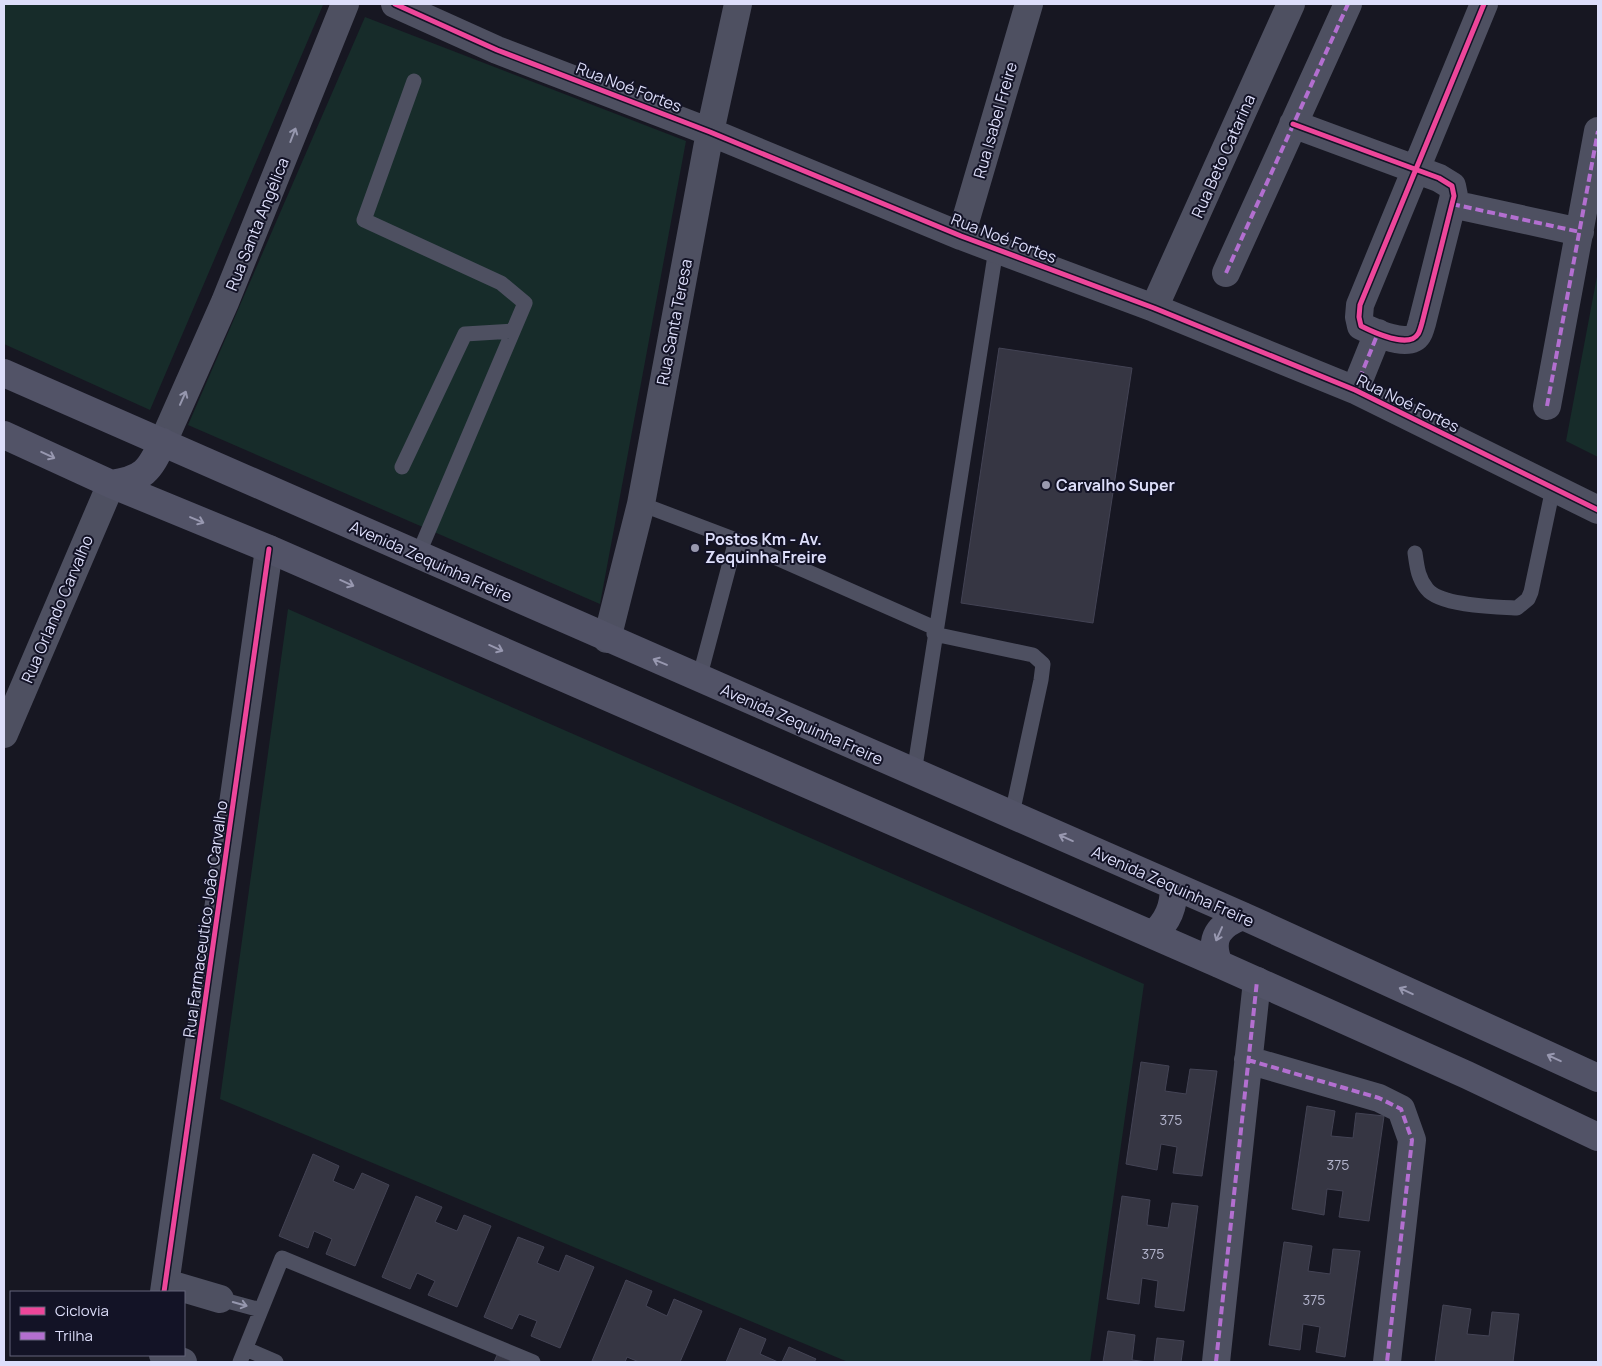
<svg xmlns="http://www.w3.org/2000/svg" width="1602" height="1366" viewBox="0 0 1602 1366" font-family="Manrope,sans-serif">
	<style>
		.green { fill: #172c2a }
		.building { fill: #363643; stroke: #434354 }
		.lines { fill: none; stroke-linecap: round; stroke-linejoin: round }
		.lane { stroke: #4e5061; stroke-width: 15 }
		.street { stroke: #4e5061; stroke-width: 28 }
		.secondary { stroke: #525367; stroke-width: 28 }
		.quiet { stroke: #b36fd0; stroke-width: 4; stroke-dasharray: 8 4; stroke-linecap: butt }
		.cycleway-casing { stroke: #131326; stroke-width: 8 }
		.cycleway { stroke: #ed469a; stroke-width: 5 }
		.oneway { stroke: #9697ae }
		.oneway2 { stroke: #9898b0 }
		.poi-dot { fill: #9898ae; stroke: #131326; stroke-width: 2 }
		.labels { text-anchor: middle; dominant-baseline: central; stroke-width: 4; stroke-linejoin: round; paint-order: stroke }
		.number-label { font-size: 14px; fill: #b3b4cc }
		.street-label { font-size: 16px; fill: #dddefa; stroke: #131326 }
		.poi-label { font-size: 16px; font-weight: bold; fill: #dddefa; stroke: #131326; text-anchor: start }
	</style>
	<rect width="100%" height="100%" fill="#171722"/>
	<!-- green -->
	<path class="green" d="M4 4 323 5 150 410 4 344Z
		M365 17 686 141 600 604 188 425Z
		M1598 271V457L1566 441Z
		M288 609 1144 984 1090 1362H848L220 1099Z"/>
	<!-- building -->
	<path class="building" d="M999 348 1132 368 1093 623 961 603Z
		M1141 1062 1169 1066 1165 1091 1186 1094 1190 1069 1217 1071 1202 1176 1173 1173 1177 1147 1161 1144 1157 1170 1126 1164Z
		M1307 1106 1335 1111 1331 1136 1353 1138 1356 1113 1384 1116 1369 1221 1339 1217 1343 1191 1327 1189 1324 1215 1292 1209Z
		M313 1154 339 1166 333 1181 354 1190 362 1173 389 1185 355 1266 326 1254 332 1239 314 1231 308 1248 279 1236Z
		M416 1196 442 1207 435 1222 457 1231 464 1215 491 1226 457 1307 428 1295 435 1281 417 1273 410 1289 382 1277Z
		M1122 1196 1150 1200 1147 1225 1168 1228 1172 1203 1198 1206 1184 1311 1155 1307 1158 1281 1142 1278 1139 1304 1107 1299Z
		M518 1237 544 1247 537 1263 559 1272 566 1255 594 1267 560 1348 531 1336 537 1321 519 1314 512 1329 484 1317Z
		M1284 1242 1312 1246 1308 1271 1330 1274 1333 1249 1360 1251 1345 1357 1316 1352 1320 1327 1303 1324 1300 1350 1269 1345Z
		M626 1280 652 1291 646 1306 667 1316 674 1299 702 1311 680 1362H639L627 1357 625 1362 592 1361Z
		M1443 1305 1471 1309 1467 1334 1489 1336 1492 1312 1519 1314 1513 1362H1435Z
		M740 1328 766 1339 760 1354 778 1362H726Z
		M1108 1331 1135 1335 1132 1360 1148 1362H1103Z
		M1157 1338 1184 1341 1181 1362H1154Z
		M789 1347 816 1359 814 1362H782Z
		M497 1355 514 1362H494Z"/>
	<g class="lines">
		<!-- lane -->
		<path class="lane" d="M414 81 364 220 501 283 525 303 418 555
			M402 467 465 334 513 331
			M641 504 736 540 699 679
			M736 540 935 628
			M1415 553C1417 567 1418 578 1427 589 1440 606 1496 607 1517 608L1528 599 1531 592 1553 488
			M934 634 1033 655 1043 664 1041 680 1012 814
			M914 773 996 249
			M220 1299 261 1310
			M246 1349 276 1362
			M240 1362 282 1258 533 1362"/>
		<!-- street -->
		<path class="street" d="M395 4 497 50 710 132 961 236 1154 308 1355 390 1598 510
			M1293 124 1439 178 1452 186 1454 196 1422 323C1421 326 1420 331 1418 334 1409 349 1373 332 1361 326L1359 317 1360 305 1484 4
			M1452 204 1580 232
			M961 236 1029 4
			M1226 273 1348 4
			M1154 308 1291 4
			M1355 390 1378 333
			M1547 406 1598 131
			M163 442 225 302 345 4
			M607 639 641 504 710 132 738 4
			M4 734 111 484
			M1248 1060 1379 1098 1401 1109 1412 1140 1387 1362
			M166 1283 220 1299
			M164 1292 269 549
			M163 1355 183 1362
			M1216 1362 1257 981"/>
		<!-- secondary -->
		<path class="secondary" d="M4 373 1243 916 1598 1078
			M4 435 111 484 269 549 1219 964 1467 1075 1598 1137
			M111 484C144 479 149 471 163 442
			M1153 935C1168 921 1174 907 1174 886
			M1219 964C1208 938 1219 925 1243 916"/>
		<!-- quiet -->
		<path class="quiet" d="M1452 204 1580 232
			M1226 273 1348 4
			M1355 390 1378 333
			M1547 406 1598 131
			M1248 1060 1379 1098 1401 1109 1412 1140 1387 1362
			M1216 1362 1257 981"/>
		<defs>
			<path id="cycleway" d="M395 4 497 50 710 132 961 236 1154 308 1355 390 1598 510
				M1293 124 1439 178 1452 186 1454 196 1422 323C1421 326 1420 331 1418 334 1409 349 1373 332 1361 326L1359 317 1360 305 1484 4
				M164 1292 269 549"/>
		</defs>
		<!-- cycleway casing -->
		<use href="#cycleway" class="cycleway-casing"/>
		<!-- cycleway -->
		<use href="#cycleway" class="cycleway"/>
	</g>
	<!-- one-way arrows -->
	<defs><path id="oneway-shaft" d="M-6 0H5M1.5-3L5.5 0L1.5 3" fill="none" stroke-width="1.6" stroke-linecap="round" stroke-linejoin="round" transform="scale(1.25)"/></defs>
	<g class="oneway">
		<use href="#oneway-shaft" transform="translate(293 135) rotate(-69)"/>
		<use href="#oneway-shaft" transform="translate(183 398) rotate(-66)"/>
		<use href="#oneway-shaft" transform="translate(240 1304) rotate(16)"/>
	</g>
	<g class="oneway2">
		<use href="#oneway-shaft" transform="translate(48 455) rotate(25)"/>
		<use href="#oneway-shaft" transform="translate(197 520) rotate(23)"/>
		<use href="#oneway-shaft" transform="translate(347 583) rotate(24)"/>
		<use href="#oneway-shaft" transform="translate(496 648) rotate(24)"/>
		<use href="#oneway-shaft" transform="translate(660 662) rotate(-157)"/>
		<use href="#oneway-shaft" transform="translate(1066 838) rotate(-156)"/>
		<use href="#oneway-shaft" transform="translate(1219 934) rotate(114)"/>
		<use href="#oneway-shaft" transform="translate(1406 991) rotate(-155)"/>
		<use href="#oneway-shaft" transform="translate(1554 1058) rotate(-155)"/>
	</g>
	<!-- markers -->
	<g class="poi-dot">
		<circle cx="1046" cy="485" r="5"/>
		<circle cx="695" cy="548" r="5"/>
	</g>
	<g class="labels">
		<!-- number labels -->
		<g class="number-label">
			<text x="1171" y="1119">375</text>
			<text x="1338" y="1164">375</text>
			<text x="1153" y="1253">375</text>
			<text x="1314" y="1299">375</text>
		</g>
		<!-- street labels -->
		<g class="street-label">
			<text transform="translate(629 87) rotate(21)">Rua Noé Fortes</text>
			<text transform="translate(995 120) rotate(-74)">Rua Isabel Freire</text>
			<text transform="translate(1223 156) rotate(-66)">Rua Beto Catarina</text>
			<text transform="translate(257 224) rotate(-68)">Rua Santa Angélica</text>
			<text transform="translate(1004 238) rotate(21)">Rua Noé Fortes</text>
			<text transform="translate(674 322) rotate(-79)">Rua Santa Teresa</text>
			<text transform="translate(1408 403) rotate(26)">Rua Noé Fortes</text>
			<text transform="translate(431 561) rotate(24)">Avenida Zequinha Freire</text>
			<text transform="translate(57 609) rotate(-67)">Rua Orlando Carvalho</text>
			<text transform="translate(802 724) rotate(24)">Avenida Zequinha Freire</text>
			<text transform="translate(1173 886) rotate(24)">Avenida Zequinha Freire</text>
			<text transform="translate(205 919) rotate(-82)">Rua Farmaceutico João Carvalho</text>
		</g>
		<!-- poi labels -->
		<g class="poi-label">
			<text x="1056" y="485">Carvalho Super</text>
			<text x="705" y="539">Postos Km - Av.<tspan x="705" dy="18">Zequinha Freire</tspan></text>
		</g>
	</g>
	<!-- border -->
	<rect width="1602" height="1366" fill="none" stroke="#dddefa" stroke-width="10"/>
	<!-- legend -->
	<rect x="10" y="1291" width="175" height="65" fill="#131326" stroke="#64647b"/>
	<rect x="20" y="1307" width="25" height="8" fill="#ed469a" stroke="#64647b"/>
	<text x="55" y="1316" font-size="15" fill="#dddefa">Ciclovia</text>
	<rect x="20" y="1332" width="25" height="8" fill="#b36fd0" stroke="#64647b"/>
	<text x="55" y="1341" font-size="15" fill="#dddefa">Trilha</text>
</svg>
